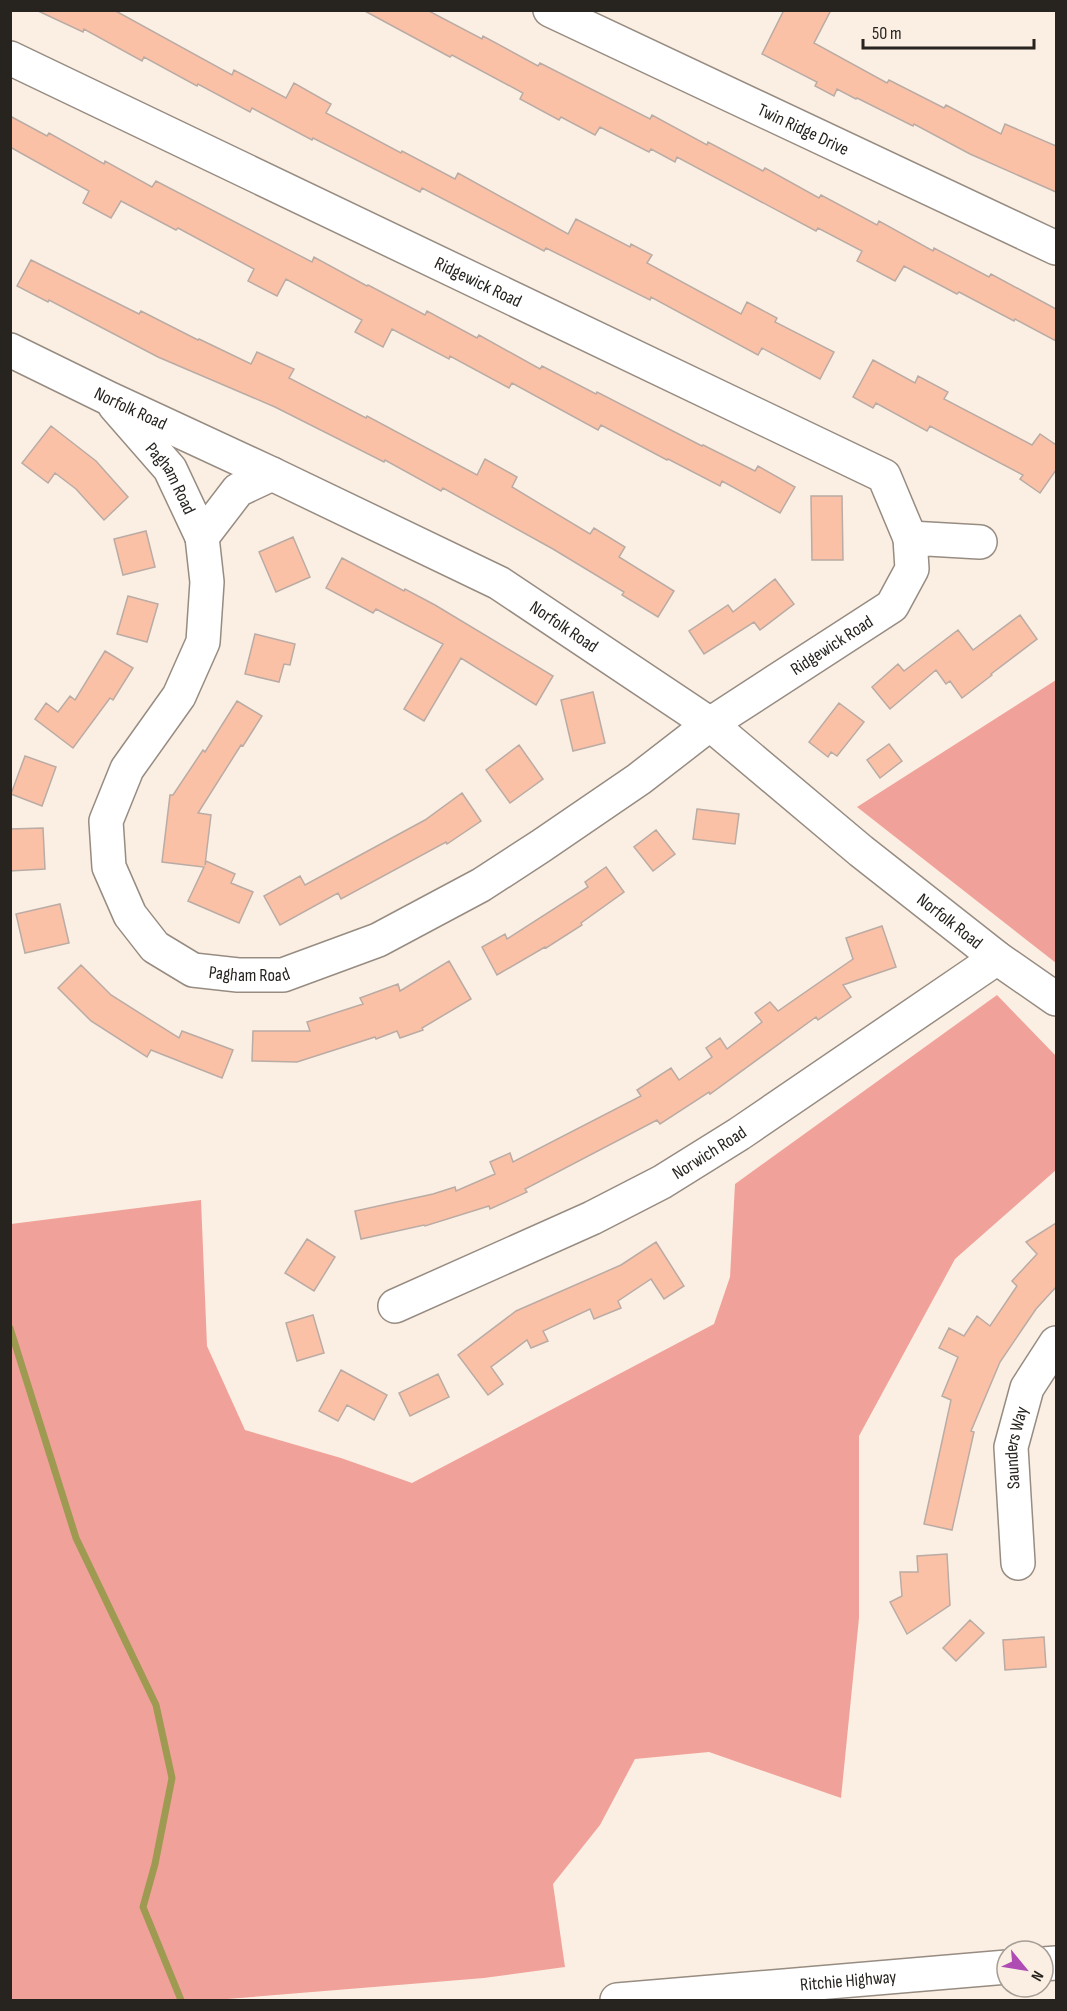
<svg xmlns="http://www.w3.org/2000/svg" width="1067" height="2011" viewBox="0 0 1067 2011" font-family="'Sofia Sans Condensed',sans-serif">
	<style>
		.forest { fill: #f0a29a }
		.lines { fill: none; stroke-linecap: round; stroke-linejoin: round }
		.stream { stroke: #9e9a52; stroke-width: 7 }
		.building { fill: #fbc1a7; stroke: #baaba4; stroke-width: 1.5 }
		.minor-casing { stroke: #978c82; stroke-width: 36 }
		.major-casing { stroke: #978c82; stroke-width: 36 }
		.minor { stroke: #fff; stroke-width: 33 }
		.major { stroke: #fff; stroke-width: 33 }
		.labels { text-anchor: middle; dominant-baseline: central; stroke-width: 4.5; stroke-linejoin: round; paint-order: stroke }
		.street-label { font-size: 18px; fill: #27231f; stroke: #fbefe3 }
	</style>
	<rect width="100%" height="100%" fill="#fbefe3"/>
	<!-- forest -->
	<path class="forest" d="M1056 680V963L857 807Z
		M997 995 1056 1056V1170L955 1259 859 1436V1618L841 1798 709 1752 635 1759 600 1825 553 1884 565 1967 484 1978 215 2000H11V1224L201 1200 207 1346 245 1430 341 1458 412 1483 714 1324 730 1277 735 1184Z"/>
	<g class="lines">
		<!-- stream -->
		<path class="stream" d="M10 1328 76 1538 156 1705 172 1778 155 1864 143 1907 181 2000"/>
	</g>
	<!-- building -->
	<path class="building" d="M36 10H114L232 75 234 70 286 98 294 83 331 104 326 113 401 153 402 151 455 179 458 173 568 234 576 219 630 247 631 244 652 255 647 263 741 314 747 302 777 318 775 322 834 352 820 379 762 348 758 355 651 297 650 300 546 248 544 251 422 188 420 192 313 138 312 140 252 108 250 112 198 84 197 86 144 57 142 61 84 29 83 32Z
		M363 10H427L482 39 483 36 538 66 540 63 650 119 652 115 707 145 708 142 763 171 765 168 819 198 821 195 877 225 879 221 933 251 934 248 989 277 991 274 1056 309V341L1015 319 1014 321 959 292 957 294 904 266 895 281 857 261 862 251 818 228 816 231 677 157 675 162 651 149 649 152 600 127 595 135 561 117 559 120 520 99 523 93 452 55 450 57Z
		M784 10H831L814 43 887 83 889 80 944 108 946 105 1001 134 1005 124 1056 146V192L970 154 914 124 913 126 857 98 856 99 837 89 834 96 815 86 817 82 762 54Z
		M10 116 47 136 49 133 104 164 105 161 152 187 156 181 312 262 314 257 367 286 368 285 425 315 427 311 477 338 479 335 540 369 542 366 596 394 597 392 702 446 703 445 755 471 758 466 795 487 780 513 722 481 720 486 668 459 667 460 601 425 598 430 512 383 509 388 450 356 449 359 392 329 383 347 355 332 362 320 286 279 277 296 248 281 254 269 178 228 176 230 121 201 111 218 83 203 89 191 10 147Z
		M31 260 139 314 141 311 198 340 199 339 251 364 257 352 294 369 289 378 366 418 367 416 477 475 485 459 517 477 512 487 590 534 594 528 625 547 619 557 674 591 658 617 622 595 624 592 553 549 443 488 441 491 385 460 384 462 275 407 158 357 49 300 48 302 17 286Z
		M873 360 915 383 918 376 948 392 944 399 1032 445 1040 434 1056 445V470L1040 493 1020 479 1023 475 930 426 927 431 876 403 873 408 853 397Z
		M51 426 96 461 128 497 104 520 76 489 55 473 48 483 22 463Z
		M811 496H842L843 560H812Z
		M146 531 155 567 123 575 114 539Z
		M293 537 310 577 276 592 259 552Z
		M342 558 404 591 405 589 435 605 553 676 536 705 461 658 424 721 404 709 443 644 376 609 373 613 326 588Z
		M775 579 794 604 760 630 754 622 704 654 689 631 728 605 733 612Z
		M128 596 158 604 147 642 117 634Z
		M1020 615 1037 639 991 674 992 675 962 698 950 681 946 684 936 670 890 709 872 687 898 664 904 671 958 630 973 650Z
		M255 634 295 644 290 665 284 664 279 682 245 674Z
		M105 651 133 668 113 700 110 698 73 748 35 719 46 703 58 712 70 696 75 700Z
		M593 692 605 743 573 751 561 700Z
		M237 701 262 716 243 746 241 745 198 813 211 815 205 865 206 861 235 874 231 883 253 892 239 923 188 901 204 867 162 862 170 795H173L203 750 205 752Z
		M839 703 864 722 837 756 831 752 828 757 809 742Z
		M889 744 902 761 880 778 867 760Z
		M519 745 543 779 510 803 486 770Z
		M25 756 56 767 42 806 11 794Z
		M462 793 481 821 447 844 446 842 341 899 338 893 280 925 264 896 300 876 305 885 425 820Z
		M697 809 739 814 735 844 693 839Z
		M43 828 45 869 10 871V829Z
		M656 830 675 854 653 871 634 847Z
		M606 867 624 892 581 923 582 925 546 948 545 947 497 975 482 947 505 934 507 939 588 887 585 882Z
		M60 904 69 943 25 953 16 914Z
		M882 926 896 967 843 985 851 997 818 1020 816 1017 710 1094 709 1092 660 1124 657 1120 525 1189 527 1192 490 1209 489 1206 425 1226 424 1225 361 1239 355 1211 433 1194 455 1187 456 1191 495 1174 490 1162 510 1153 513 1162 641 1096 637 1090 671 1068 679 1080 712 1057 706 1048 720 1038 727 1049 762 1022 755 1013 770 1002 778 1011 853 959 846 938Z
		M449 961 471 999 422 1028 423 1030 400 1038 397 1031 376 1039 375 1037 297 1062 252 1061 253 1031H310L307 1022 363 1004 360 998 398 984 400 991Z
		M81 965 111 995 179 1038 182 1031 233 1050 222 1078 151 1050 147 1057 91 1021 58 988Z
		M1056 1223V1287L1036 1309 1000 1362 971 1431 974 1432 952 1530 924 1524 951 1400 942 1396 958 1357 939 1348 949 1328 964 1336 977 1316 990 1326 1017 1286 1012 1281 1037 1254 1026 1242Z
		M307 1239 335 1257 314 1291 285 1273Z
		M656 1242 684 1286 664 1299 651 1279 618 1301 621 1308 594 1319 590 1309 543 1331 548 1341 531 1348 527 1340 491 1367 503 1384 488 1395 458 1355 516 1311 621 1265Z
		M313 1315 324 1353 297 1361 286 1323Z
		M341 1370 387 1395 374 1420 347 1405 338 1421 319 1411Z
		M438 1374 449 1397 410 1416 399 1393Z
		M947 1554 950 1605 907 1634 890 1602 902 1596 900 1572H918L917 1556Z
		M970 1620 984 1633 956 1661 943 1648Z
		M1044 1637 1046 1667 1005 1670 1003 1640Z"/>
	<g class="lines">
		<defs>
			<g id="minor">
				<path id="s1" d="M550 10 1056 248"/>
				<path id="s2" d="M10 58 884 476 910 538"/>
				<path id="s3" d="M10 350 108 398 272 474 499 583 710 724 861 851 997 958 1056 999"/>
				<path id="s4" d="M115 406 170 469 202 537 238 490 272 474"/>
				<path id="s5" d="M202 537 207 582 203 642 179 696 127 769 106 821 109 867 130 915 155 947 193 970 238 975H283L378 940 481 885 541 846 639 779 710 724 892 606 912 569 910 538 980 542"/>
				<path id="s6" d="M395 1306 592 1218 662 1182 739 1134 997 958"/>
				<path id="s7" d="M1018 1563 1011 1447 1027 1388 1056 1343"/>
			</g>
			<g id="major">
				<path d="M1043 1964 1056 1963"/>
				<path id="s8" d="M617 2000 1007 1967"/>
			</g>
		</defs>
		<!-- minor casing -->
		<use href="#minor" class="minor-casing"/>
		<!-- major casing -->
		<use href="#major" class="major-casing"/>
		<!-- minor -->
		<use href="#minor" class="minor"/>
		<!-- major -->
		<use href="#major" class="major"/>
	</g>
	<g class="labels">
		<!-- street labels -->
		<g class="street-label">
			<text stroke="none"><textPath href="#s1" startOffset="280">Twin Ridge Drive</textPath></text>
			<text stroke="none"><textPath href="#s2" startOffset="519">Ridgewick Road</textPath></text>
			<text stroke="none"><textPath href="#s3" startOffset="134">Norfolk Road</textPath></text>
			<text stroke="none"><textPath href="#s4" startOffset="92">Pagham Road</textPath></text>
			<text stroke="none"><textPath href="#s3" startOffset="620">Norfolk Road</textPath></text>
			<text stroke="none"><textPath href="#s5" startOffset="1227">Ridgewick Road</textPath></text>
			<text stroke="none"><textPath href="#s3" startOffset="1106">Norfolk Road</textPath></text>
			<text stroke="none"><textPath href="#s5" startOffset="550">Pagham Road</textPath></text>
			<text stroke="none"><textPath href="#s6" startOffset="350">Norwich Road</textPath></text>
			<text stroke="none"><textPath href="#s7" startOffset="116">Saunders Way</textPath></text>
			<text stroke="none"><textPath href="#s8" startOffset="232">Ritchie Highway</textPath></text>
		</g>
	</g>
	<!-- border -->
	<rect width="1067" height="2011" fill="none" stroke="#27231f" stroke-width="24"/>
	<!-- north arrow -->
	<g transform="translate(1025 1969) rotate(120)"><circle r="28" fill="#fbefe3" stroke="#a69d95" stroke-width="1.5"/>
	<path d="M0-4.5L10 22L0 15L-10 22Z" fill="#af4cb3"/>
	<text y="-9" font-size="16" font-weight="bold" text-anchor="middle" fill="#27231f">N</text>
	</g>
	<!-- scale -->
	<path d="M863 39v9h171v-9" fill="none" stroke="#27231f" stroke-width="3"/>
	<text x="872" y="39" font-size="18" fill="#27231f" stroke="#fbefe3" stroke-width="4.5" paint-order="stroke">50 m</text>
</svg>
